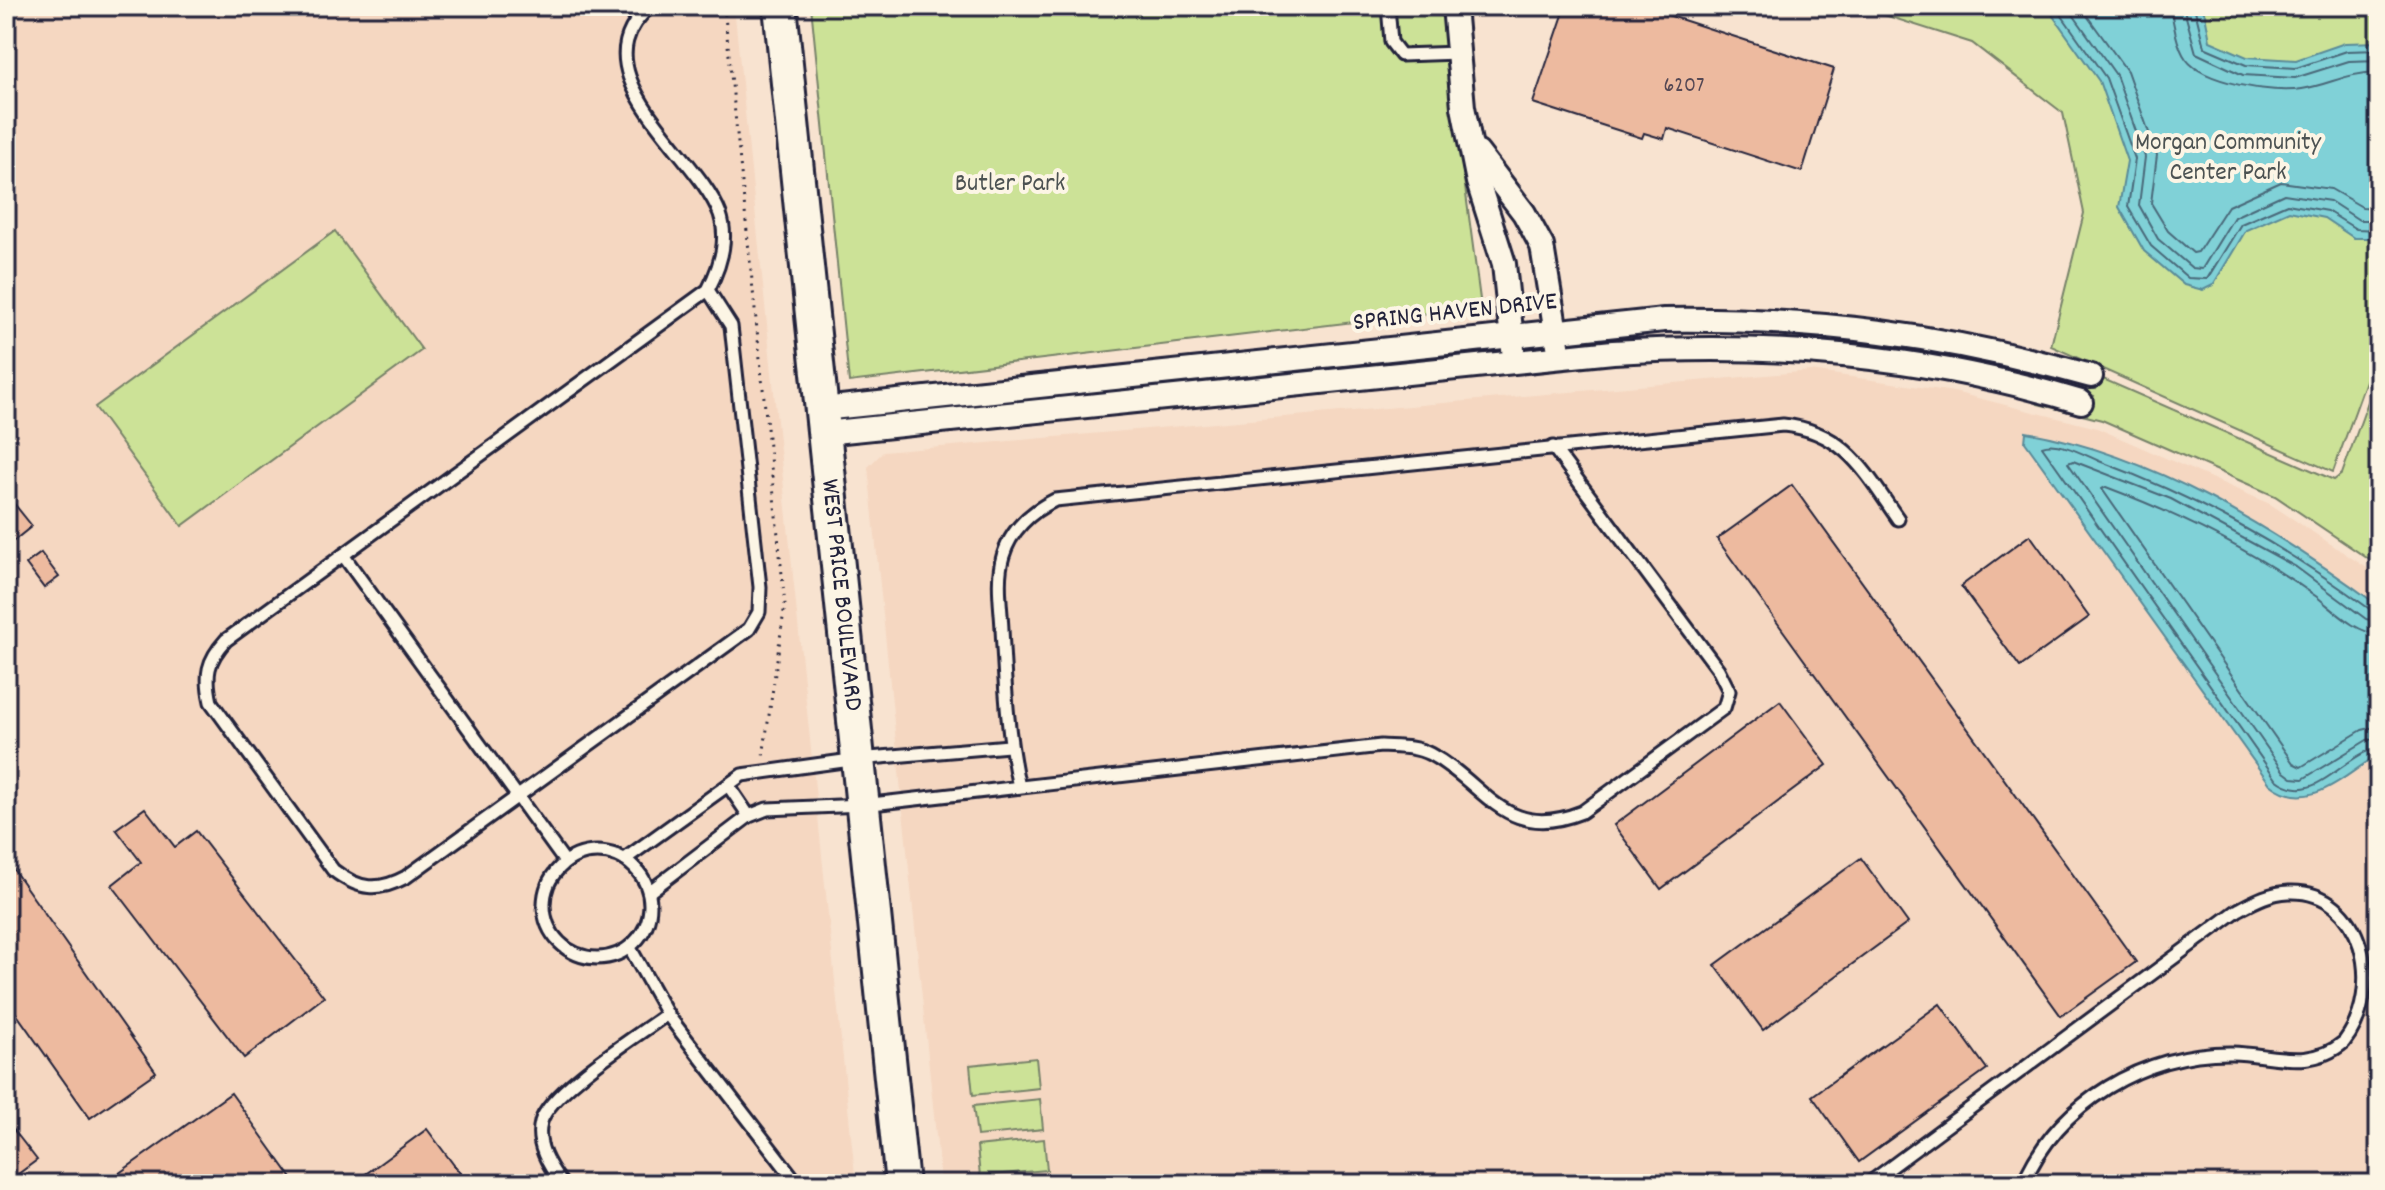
<svg xmlns="http://www.w3.org/2000/svg" width="2385" height="1190" font-family="Dekko,sans-serif">
  <rect width="100%" height="100%" fill="#f8e3d0"/>
  <filter id="ink" filterUnits="userSpaceOnUse"><feTurbulence type="fractalNoise" baseFrequency=".0125" numOctaves="2"/><feDisplacementMap in="SourceGraphic" scale="16" xChannelSelector="R" yChannelSelector="G"/><feConvolveMatrix kernelMatrix="1 2 1 2 8 2 1 2 1" color-interpolation-filters="sRGB"/></filter>
  <g filter="url(#ink)">
    <g fill="#f5d7c1">
      <path d="M6 6H734L856 1184H6Z"/>
      <path d="M1811 371 1954 392 2097 428 2270 504 2379 576V1184H941L868 467 883 452Z"/>
    </g>
    <g fill="#cce297" stroke="#778269" stroke-width="2">
      <path d="M811 6H1441L1481 307 849 382Z"/>
      <path d="M1879 6H2379V345L2333 472 2051 346 2084 213 2063 113 1972 43 1884 15Z"/>
      <path d="M335 231 422 350 182 526 95 407Z"/>
      <path d="M2379 371V566L2275 496 2102 420 2038 404 2039 401 2087 415 2094 396 2047 381 2050 376 2096 389 2101 378 2334 480 2342 474Z"/>
      <path d="M1036 1058 1039 1088 973 1095 970 1065Z"/>
      <path d="M1040 1099 1043 1129 977 1136 973 1106Z"/>
      <path d="M1044 1139 1047 1170 980 1176 977 1146Z"/>
    </g>
    <g fill="#80d1d7" stroke="#5a8b99" stroke-width="2">
      <path d="M2046 6H2200L2205 14 2210 41 2247 57 2296 60 2345 43 2379 42V238H2354L2324 218 2289 211 2246 230 2213 285 2203 290 2184 285 2144 251 2119 207 2127 161 2099 81Z"/>
      <path d="M2026 432C2155 455 2274 529 2379 606V754C2343 776 2308 815 2270 784L2025 442Z"/>
    </g>
    <g fill="none" stroke-linecap="round" stroke-linejoin="round">
      <g stroke="#486879" stroke-width="2">
        <path d="M2055 6 2106 78 2135 159 2128 207 2151 246 2188 278 2207 279 2241 224 2287 204 2327 211 2356 229 2379 230"/>
        <path d="M2067 6 2116 75 2145 157 2139 205 2158 239 2192 268 2202 269 2234 217 2284 194 2330 201 2359 220H2379"/>
        <path d="M2080 6 2127 71 2157 155 2151 203 2168 231 2193 253 2198 252 2228 206 2281 182 2331 189 2362 207 2379 208"/>
        <path d="M2171 6C2172 20 2177 47 2186 59 2203 83 2273 94 2302 89 2332 84 2345 73 2379 72"/>
        <path d="M2183 6 2196 53 2243 75 2295 78 2349 61 2379 60"/>
        <path d="M2194 6 2204 47 2246 65 2296 68 2347 51 2379 50"/>
        <path d="M2379 612 2371 610C2284 546 2201 499 2099 461 2083 454 2058 440 2042 446L2276 779C2315 810 2342 753 2379 748"/>
        <path d="M2379 622 2366 619 2296 567 2171 499 2073 461 2068 463 2284 772 2292 778 2303 779 2367 740 2379 738"/>
        <path d="M2379 634C2356 633 2335 611 2317 597 2253 551 2180 515 2106 487L2102 489 2293 763 2301 767 2362 730 2379 726"/>
      </g>
    </g>
    <g fill="#edba9f" stroke="#22223b" stroke-width="2">
      <path d="M1566 6H1640L1834 69 1802 172 1667 128 1664 139 1644 133 1642 138 1533 103Z"/>
      <path d="M1792 485 2136 962 2061 1016 1717 539Z"/>
      <path d="M8 496 32 526 11 543 6 536Z"/>
      <path d="M2030 535 2089 617 2020 667 1961 586Z"/>
      <path d="M41 553 59 577 44 588 26 564Z"/>
      <path d="M1780 701 1827 765 1661 889 1614 825Z"/>
      <path d="M145 808 175 847 196 831 324 997 244 1058 112 885 141 862 116 829Z"/>
      <path d="M1861 858 1908 923 1763 1030 1715 965Z"/>
      <path d="M6 859 156 1072 90 1118 6 999Z"/>
      <path d="M1940 1004 1987 1069 1859 1162 1812 1096Z"/>
      <path d="M231 1093 296 1184H104Z"/>
      <path d="M6 1120 37 1160 6 1183Z"/>
      <path d="M427 1129 468 1184H352Z"/>
    </g>
    <g fill="none" stroke-linecap="round" stroke-linejoin="round">
      <g stroke="#22223b" stroke-width="17">
        <g id="lane">
          <path d="M651 6C572 71 697 152 720 214 729 240 720 267 708 290L226 640C207 661 205 675 211 702L333 870C359 890 378 892 406 877L749 629 759 612 760 587 731 326 708 290"/>
          <path d="M1388 6 1391 42 1401 55 1458 53"/>
          <path d="M343 555 565 862"/>
          <path d="M728 785 749 816"/>
          <path d="M1019 787C1007 735 1005 683 1002 629 1001 606 996 579 1003 556 1011 530 1030 512 1055 500L1783 425C1845 431 1865 472 1898 519"/>
          <circle cx="597" cy="905" r="53"/>
          <path d="M625 859 742 775 858 759 1009 746"/>
          <path d="M649 892 749 816 767 809 863 805 1381 746C1397 747 1415 746 1430 754 1487 784 1504 843 1582 812L1724 708 1729 691 1718 669 1553 447"/>
          <path d="M630 948 667 1014 798 1184"/>
          <path d="M562 1184C549 1166 535 1144 541 1122 549 1091 639 1035 667 1014"/>
          <path d="M1868 1184 2238 910C2255 901 2269 893 2289 892 2364 889 2385 989 2344 1042 2310 1071 2272 1054 2232 1053 2145 1052 2058 1102 2023 1184"/>
        </g>
      </g>
      <g stroke="#22223b" stroke-width="28">
        <g id="street">
          <path d="M1454 6 1463 107 1478 182 1504 264 1513 349"/>
          <path d="M1478 153 1524 213 1542 246 1558 345"/>
          <path d="M822 409 1664 320C1817 318 1944 335 2091 376"/>
          <path d="M824 433 1613 352C1776 342 1924 355 2081 402"/>
        </g>
      </g>
      <g stroke="#22223b" stroke-width="38">
        <g id="secondary">
          <path id="s1" d="M780 6 902 1184"/>
        </g>
      </g>
      <path stroke="#22223b" stroke-width="3" stroke-dasharray="2 6" stroke-linecap="butt" d="M724 6 785 604 763 757"/>
      <use href="#lane" stroke="#fcf5e5" stroke-width="11"/>
      <use href="#street" stroke="#fcf5e5" stroke-width="22"/>
      <use href="#secondary" stroke="#fcf5e5" stroke-width="32"/>
    </g>
  </g>
  <g text-anchor="middle" dominant-baseline="central" stroke-width="8" stroke-linejoin="round" paint-order="stroke">
    <g font-size="22" fill="#554854">
      <text x="1684" y="86">6207</text>
    </g>
    <g font-size="26" fill="#4c5252" stroke="#fcf5e5">
      <text x="2228" y="143">Morgan Community<tspan x="2228" dy="30">Center Park</tspan></text>
      <text x="1010" y="184">Butler Park</text>
    </g>
    <g font-size="26" fill="#22223b" stroke="#fcf5e5">
      <text transform="translate(1455 313) rotate(-6)">SPRING HAVEN DRIVE</text>
      <text stroke="none"><textPath href="#s1" startOffset="592">WEST PRICE BOULEVARD</textPath></text>
    </g>
  </g>
  <rect width="2385" height="1190" fill="none" stroke="#fcf5e5" stroke-width="32"/>
  <rect x="16" y="16" width="2353" height="1158" fill="none" stroke="#22223b" stroke-width="3" filter="url(#ink)"/>
</svg>
